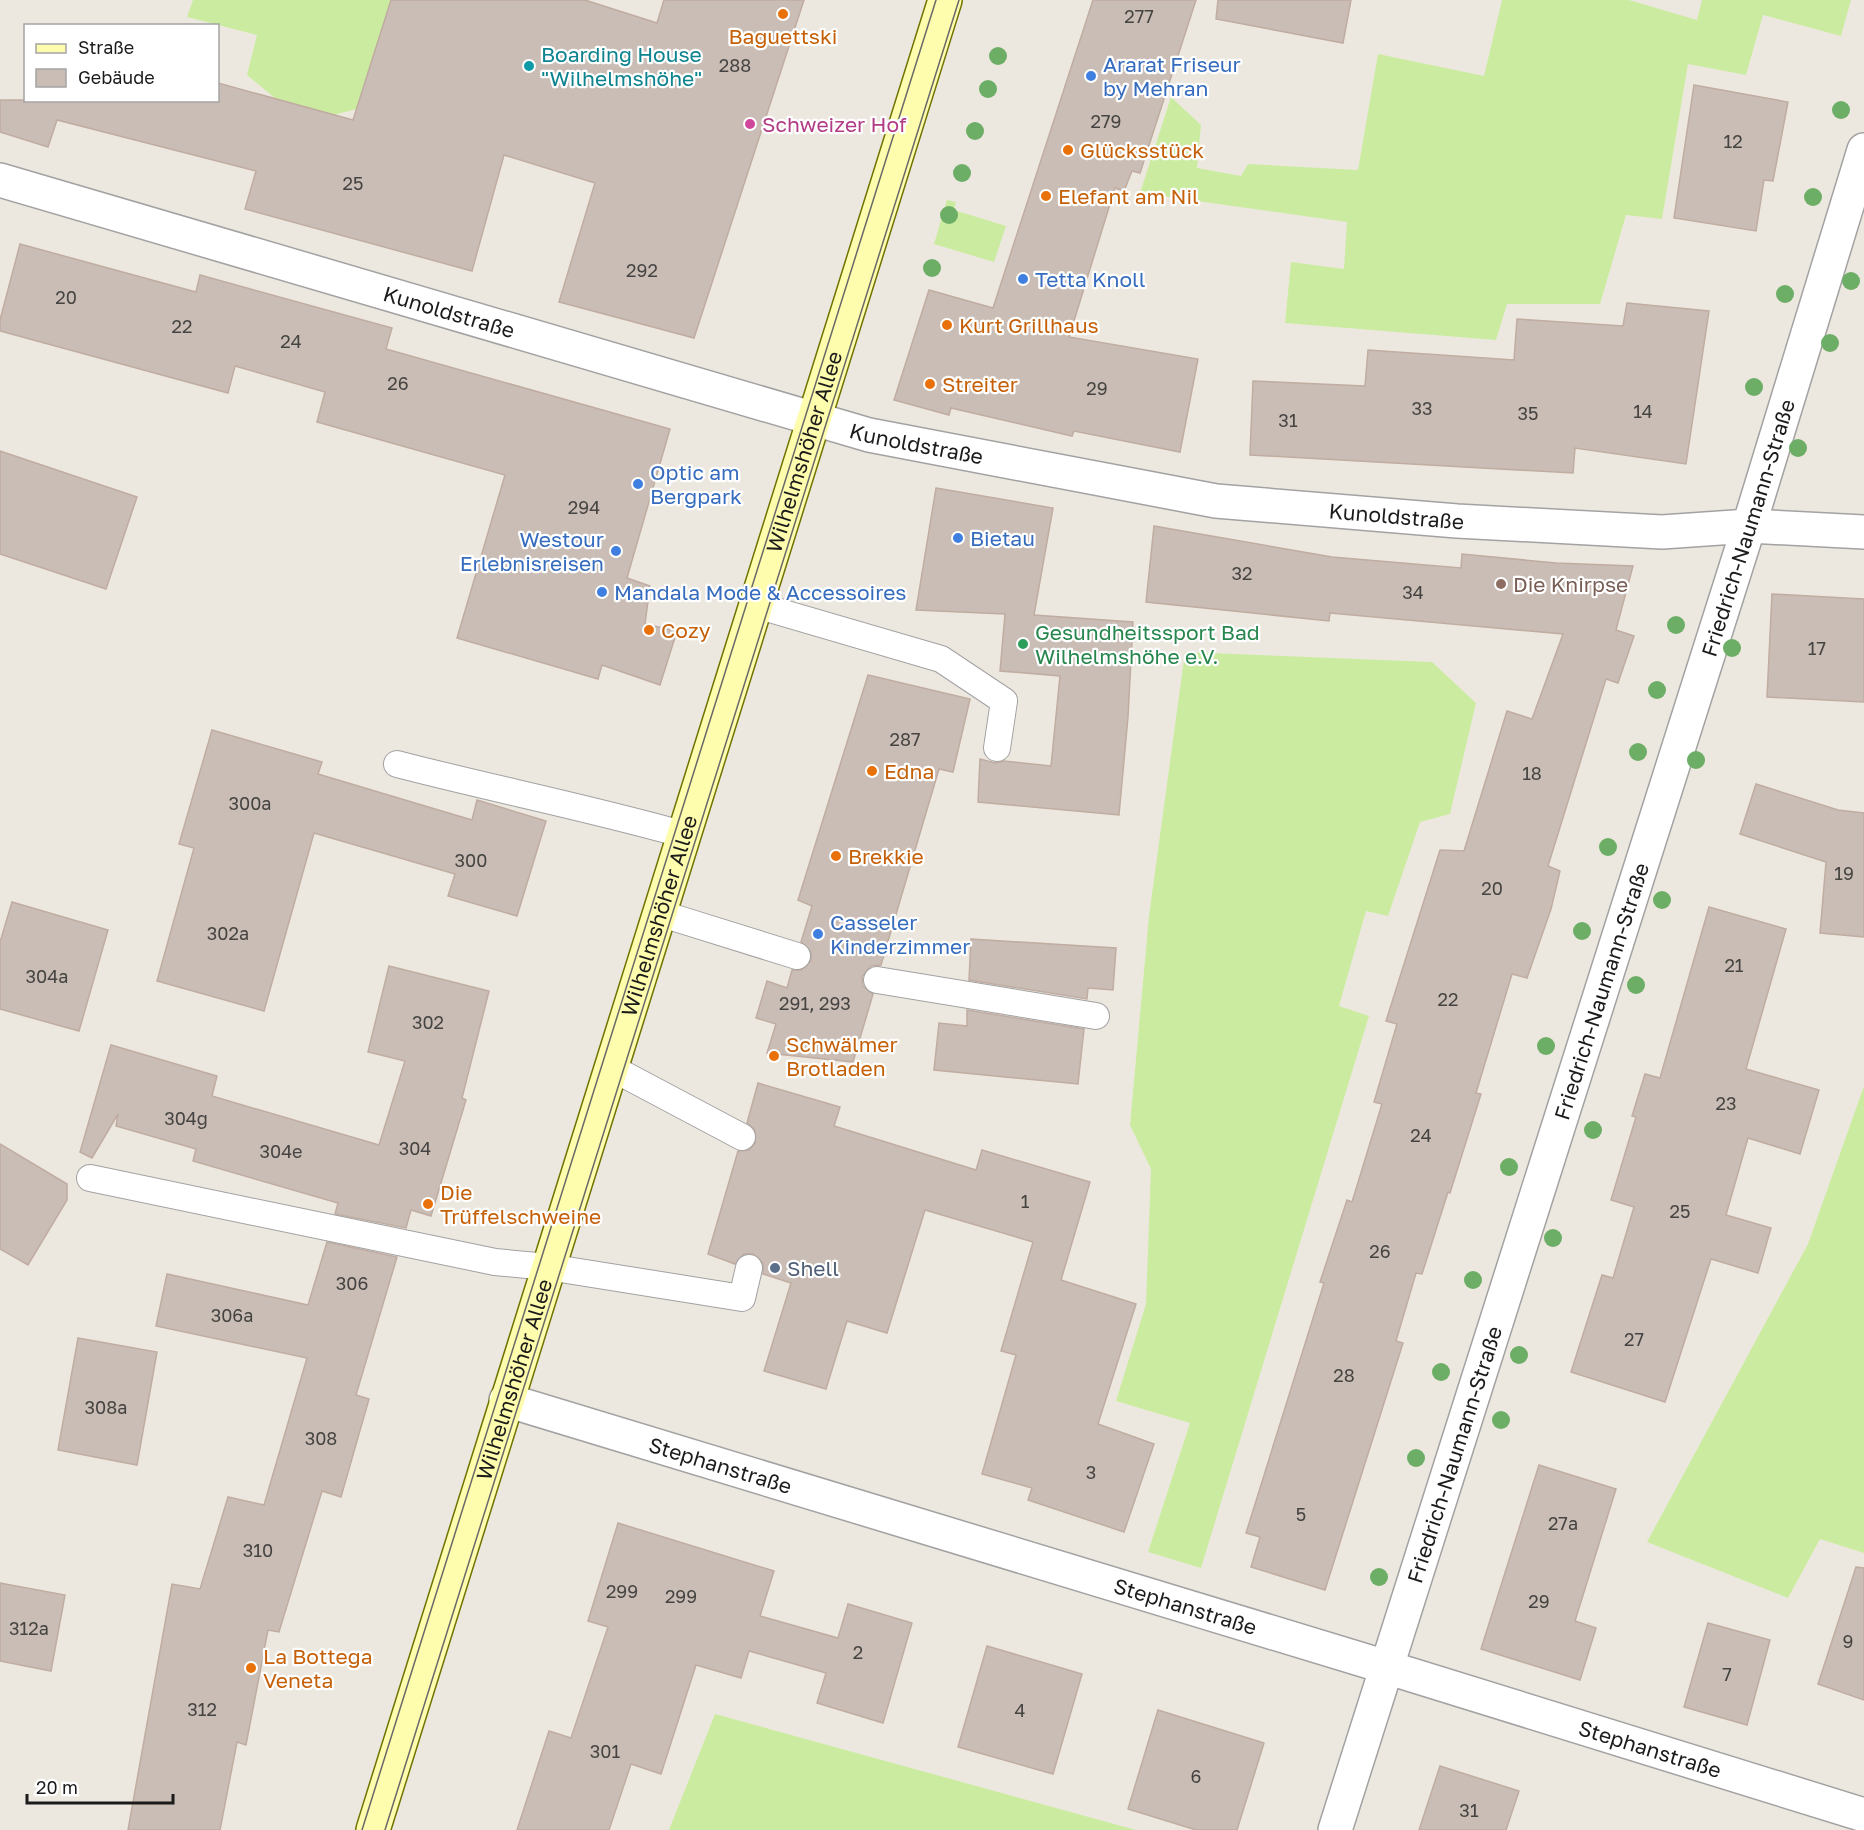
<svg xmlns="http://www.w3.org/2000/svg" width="1864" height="1830" font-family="'Golos Text',sans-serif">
  <rect width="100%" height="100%" fill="#ede8df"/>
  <g fill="#cbeca0">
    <path d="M193 0H391L357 109 333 115 276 99 247 75 257 35 187 17Z"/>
    <path d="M1502 0H1629L1697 20 1702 0H1851L1841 36 1763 15 1746 75 1688 64 1662 219 1626 215 1600 304H1507L1496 340 1285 323 1291 262 1344 269 1347 222 1140 193 1171 97 1201 125 1197 168 1241 176 1248 164 1358 170 1378 54 1484 76Z"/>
    <path d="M947 200 956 202 954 210 1006 226 994 262 934 244Z"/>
    <path d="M1185 652 1432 662 1476 703 1450 814 1420 822 1388 916 1366 911 1339 1006 1369 1016 1201 1568 1148 1552 1190 1423 1116 1401 1146 1304 1151 1169 1130 1125 1149 916Z"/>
    <path d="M1864 1086V1553L1820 1539 1788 1598 1647 1542 1808 1244Z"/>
    <path d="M715 1714 1136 1830H669Z"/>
  </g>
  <g fill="#c9bdb5" stroke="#c0aca1" stroke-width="1.5">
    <path d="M391 0H585L657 23 664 0H804L694 338 559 302 595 183 504 155 472 271 245 209 256 171 57 120 48 147 0 132V100H218V83L353 120Z"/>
    <path d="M1093 0H1196L1140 173 1132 171 1124 191 1115 188 1069 337 1198 359 1180 452 1074 431 1072 436 951 408 949 415 894 400 929 290 993 308Z"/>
    <path d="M1218 0H1351L1343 43 1216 19Z"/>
    <path d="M1694 85 1788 102 1773 181 1764 180 1756 231 1674 218Z"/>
    <path d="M20 244 196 292 200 275 392 328 386 349 670 429 627 578 650 586 645 624 677 631 660 685 602 665 598 679 457 638 505 475 317 422 325 392 235 366 228 393 0 331V320Z"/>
    <path d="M1627 303 1709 311 1686 464 1575 448 1573 473 1250 455 1253 381 1365 386 1368 350 1514 360 1517 319 1623 326Z"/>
    <path d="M0 451 137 497 106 589 0 554Z"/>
    <path d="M936 488 1053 508 1034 615 1133 622 1128 717 1119 815 978 802 980 759 995 763 1004 761 1051 766 1060 676 1000 671 1005 614 916 610Z"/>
    <path d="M1154 526 1332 557 1461 568 1462 554 1556 563 1633 566 1616 630 1634 636 1618 683 1606 679 1548 866 1560 871 1551 909 1527 978 1512 974 1476 1093 1481 1094 1450 1193 1448 1192 1422 1274 1416 1273 1396 1341 1403 1343 1325 1590 1251 1567 1260 1537 1246 1533 1324 1283 1320 1282 1347 1200 1352 1202 1382 1104 1374 1102 1397 1024 1386 1021 1440 850 1464 851 1507 711 1532 719 1563 634 1330 613 1329 621 1146 602Z"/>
    <path d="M1772 594 1864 599V702L1767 697Z"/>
    <path d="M868 675 970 699 953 772 939 769 881 965 871 966 862 977 863 986 873 994 853 1062 767 1053 776 1024 756 1018 767 981 787 988 792 970H801L811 961V952L801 942 812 906 798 900Z"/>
    <path d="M212 730 322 762 318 774 472 820 477 800 546 821 517 916 448 896 455 874 314 833 264 1011 157 981 194 848 179 844Z"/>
    <path d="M1756 784 1838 810 1864 813V937L1820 933 1826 862 1740 834Z"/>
    <path d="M12 902 108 930 79 1031 0 1009V942Z"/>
    <path d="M1709 907 1786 929 1746 1069 1819 1090 1800 1154 1748 1138 1726 1215 1771 1228 1758 1273 1711 1259 1665 1402 1571 1372 1602 1275 1613 1278 1634 1207 1611 1200 1636 1117 1632 1116 1645 1074 1660 1078Z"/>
    <path d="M971 939 1116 948 1113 990 1088 988 1087 999 969 980Z"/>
    <path d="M389 966 489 991 462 1098 466 1100 431 1216 411 1210 406 1228 335 1214 338 1203 193 1161 196 1149 116 1126 118 1114 92 1158 80 1152 111 1045 217 1076 212 1096 379 1145 405 1061 368 1052Z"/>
    <path d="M967 1010 1084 1029 1078 1084 934 1070 939 1023 967 1026Z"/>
    <path d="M758 1083 840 1107 834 1126 976 1170 982 1150 1090 1182 1061 1280 1136 1304 1098 1424 1154 1444 1124 1532 1028 1500 1032 1488 982 1474 1016 1355 1001 1351 1033 1242 925 1210 887 1333 847 1321 826 1389 764 1371 791 1283 763 1274V1263L753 1254H744L735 1264 708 1254 738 1151 749 1150 755 1143V1130L747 1123Z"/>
    <path d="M0 1144 67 1184V1200L28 1265 0 1249Z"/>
    <path d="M327 1242 397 1257 356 1395 369 1399 341 1497 322 1491 279 1632 268 1630 246 1745 237 1742 220 1830H128L172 1584 200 1589 228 1497 264 1505 307 1358 156 1326 167 1274 308 1305Z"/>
    <path d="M78 1338 157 1352 137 1465 58 1450Z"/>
    <path d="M1539 1465 1616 1489 1575 1621 1596 1628 1580 1680 1481 1649Z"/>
    <path d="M618 1523 774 1571 760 1616 838 1638 848 1604 912 1623 883 1723 817 1703 826 1673 749 1651 741 1678 696 1665 661 1774 631 1764 609 1830H517L549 1731 571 1738 608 1627 588 1621Z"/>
    <path d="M1856 1567 1864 1568V1700L1818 1684Z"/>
    <path d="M0 1583 65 1595 51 1671 0 1661Z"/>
    <path d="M1708 1623 1770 1640 1747 1725 1684 1707Z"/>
    <path d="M987 1646 1082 1674 1053 1774 958 1747Z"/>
    <path d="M1158 1710 1264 1743 1237 1830H1196L1128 1809Z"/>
    <path d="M1440 1766 1519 1791 1506 1830H1419Z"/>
  </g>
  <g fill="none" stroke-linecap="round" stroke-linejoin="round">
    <g stroke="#a2a2a2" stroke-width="28">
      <g id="service">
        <path d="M756 605 941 659 1004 701 997 748"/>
        <path d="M397 764C493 789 590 808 685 835"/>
        <path d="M659 913 797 956"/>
        <path d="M877 980 1096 1016"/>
        <path d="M610 1067 742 1137"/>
        <path d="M90 1178 495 1262 548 1267 742 1298 749 1268"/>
      </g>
    </g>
    <g stroke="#a2a2a2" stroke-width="36">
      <g id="minor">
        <path id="s1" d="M0 180 869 435 1216 501 1457 521 1662 532 1749 526 1864 532"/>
        <path id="s2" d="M506 1400 1386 1667 1864 1815"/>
        <path id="s3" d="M1335 1830 1749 526 1864 150"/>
      </g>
    </g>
    <g stroke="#6f7300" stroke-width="36">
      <g id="secondary">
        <path id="s4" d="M373 1830 945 0"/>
      </g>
    </g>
    <use href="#service" stroke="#fff" stroke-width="26"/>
    <use href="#minor" stroke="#fff" stroke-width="33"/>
    <use href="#secondary" stroke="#fefcad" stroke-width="33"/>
    <g stroke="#696969" stroke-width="1.5">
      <path d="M362 1830 936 0"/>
      <path d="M385 1830 959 0"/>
    </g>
  </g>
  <g fill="#6dae67">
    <circle cx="998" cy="56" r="9"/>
    <circle cx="988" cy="89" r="9"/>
    <circle cx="1841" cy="110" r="9"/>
    <circle cx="975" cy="131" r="9"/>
    <circle cx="962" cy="173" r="9"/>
    <circle cx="1813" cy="197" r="9"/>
    <circle cx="949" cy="215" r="9"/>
    <circle cx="932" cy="268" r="9"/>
    <circle cx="1851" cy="281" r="9"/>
    <circle cx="1785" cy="294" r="9"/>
    <circle cx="1830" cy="343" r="9"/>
    <circle cx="1754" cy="387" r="9"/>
    <circle cx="1798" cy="448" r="9"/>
    <circle cx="1676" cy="625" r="9"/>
    <circle cx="1732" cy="648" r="9"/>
    <circle cx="1657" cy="690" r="9"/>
    <circle cx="1638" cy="752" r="9"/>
    <circle cx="1696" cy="760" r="9"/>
    <circle cx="1608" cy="847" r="9"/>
    <circle cx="1662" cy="900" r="9"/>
    <circle cx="1582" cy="931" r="9"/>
    <circle cx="1636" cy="985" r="9"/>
    <circle cx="1546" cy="1046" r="9"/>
    <circle cx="1593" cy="1130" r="9"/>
    <circle cx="1509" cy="1167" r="9"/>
    <circle cx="1553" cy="1238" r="9"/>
    <circle cx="1473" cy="1280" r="9"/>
    <circle cx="1519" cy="1355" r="9"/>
    <circle cx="1441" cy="1372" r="9"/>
    <circle cx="1501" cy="1420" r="9"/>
    <circle cx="1416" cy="1458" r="9"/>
    <circle cx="1379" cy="1577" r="9"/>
  </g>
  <g fill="#e8710a" stroke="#fff" stroke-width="2">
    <circle cx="783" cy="14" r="6"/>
    <circle cx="1068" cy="150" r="6"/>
    <circle cx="1046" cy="196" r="6"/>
    <circle cx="947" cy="325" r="6"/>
    <circle cx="930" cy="384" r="6"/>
    <circle cx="649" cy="630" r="6"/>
    <circle cx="872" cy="771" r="6"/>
    <circle cx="836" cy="856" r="6"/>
    <circle cx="774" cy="1056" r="6"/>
    <circle cx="428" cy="1204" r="6"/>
    <circle cx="251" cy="1668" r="6"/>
  </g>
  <circle fill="#0f9aa8" stroke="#fff" stroke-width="2" cx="529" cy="66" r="6"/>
  <g fill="#3f7fe0" stroke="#fff" stroke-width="2">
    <circle cx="1091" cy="76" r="6"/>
    <circle cx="1023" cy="279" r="6"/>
    <circle cx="638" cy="484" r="6"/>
    <circle cx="958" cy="538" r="6"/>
    <circle cx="616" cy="551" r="6"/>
    <circle cx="602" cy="592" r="6"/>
    <circle cx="818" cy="934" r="6"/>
  </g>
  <circle fill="#d1479c" stroke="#fff" stroke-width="2" cx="750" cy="124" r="6"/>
  <circle fill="#8d6e63" stroke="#fff" stroke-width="2" cx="1501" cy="584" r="6"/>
  <circle fill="#2e9e5b" stroke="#fff" stroke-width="2" cx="1023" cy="644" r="6"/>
  <circle fill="#5c6f8a" stroke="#fff" stroke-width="2" cx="775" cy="1268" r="6"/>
  <g text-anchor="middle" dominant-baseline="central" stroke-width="4.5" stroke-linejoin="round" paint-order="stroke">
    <g font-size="18" fill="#464442">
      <text x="1139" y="16">277</text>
      <text x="735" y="65">288</text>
      <text x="1106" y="121">279</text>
      <text x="1733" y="141">12</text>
      <text x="353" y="183">25</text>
      <text x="642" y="270">292</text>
      <text x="66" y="297">20</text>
      <text x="182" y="326">22</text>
      <text x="291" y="341">24</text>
      <text x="398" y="383">26</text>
      <text x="1097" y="388">29</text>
      <text x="1422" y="408">33</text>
      <text x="1643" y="411">14</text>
      <text x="1528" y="413">35</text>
      <text x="1288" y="420">31</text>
      <text x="584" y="507">294</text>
      <text x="1242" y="573">32</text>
      <text x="1413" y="592">34</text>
      <text x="1817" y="648">17</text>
      <text x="905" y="739">287</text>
      <text x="1532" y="773">18</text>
      <text x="250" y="803">300a</text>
      <text x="471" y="860">300</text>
      <text x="1844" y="873">19</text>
      <text x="1492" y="888">20</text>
      <text x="228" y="933">302a</text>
      <text x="1734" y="965">21</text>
      <text x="47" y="976">304a</text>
      <text x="1448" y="999">22</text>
      <text x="815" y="1003">291, 293</text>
      <text x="428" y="1022">302</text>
      <text x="1726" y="1103">23</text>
      <text x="186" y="1118">304g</text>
      <text x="1421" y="1135">24</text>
      <text x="415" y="1148">304</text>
      <text x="281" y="1151">304e</text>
      <text x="1025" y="1201">1</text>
      <text x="1680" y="1211">25</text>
      <text x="1380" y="1251">26</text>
      <text x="352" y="1283">306</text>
      <text x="232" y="1315">306a</text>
      <text x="1634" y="1339">27</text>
      <text x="1344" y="1375">28</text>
      <text x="106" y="1407">308a</text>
      <text x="321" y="1438">308</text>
      <text x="1091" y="1472">3</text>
      <text x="1301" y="1514">5</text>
      <text x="1563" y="1523">27a</text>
      <text x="258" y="1550">310</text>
      <text x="622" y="1591">299</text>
      <text x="681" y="1596">299</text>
      <text x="1539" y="1601">29</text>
      <text x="29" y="1628">312a</text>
      <text x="1848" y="1641">9</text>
      <text x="858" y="1652">2</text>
      <text x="1727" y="1674">7</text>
      <text x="202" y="1709">312</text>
      <text x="1020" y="1710">4</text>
      <text x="605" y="1751">301</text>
      <text x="1196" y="1776">6</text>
      <text x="1469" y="1810">31</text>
    </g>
    <g font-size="21" fill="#c56008" stroke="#fff" text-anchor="start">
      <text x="783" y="36" text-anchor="middle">Baguettski</text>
      <text x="1080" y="150">Glücksstück</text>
      <text x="1058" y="196">Elefant am Nil</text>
      <text x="959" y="325">Kurt Grillhaus</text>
      <text x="942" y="384">Streiter</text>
      <text x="661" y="630">Cozy</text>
      <text x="884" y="771">Edna</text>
      <text x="848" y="856">Brekkie</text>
      <text x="786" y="1044">Schwälmer<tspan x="786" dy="24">Brotladen</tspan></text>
      <text x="440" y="1192">Die<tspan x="440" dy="24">Trüffelschweine</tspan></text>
      <text x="263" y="1656">La Bottega<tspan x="263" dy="24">Veneta</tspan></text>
    </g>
    <g font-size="21" fill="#0d838f" stroke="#fff" text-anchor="start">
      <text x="541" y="54">Boarding House<tspan x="541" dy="24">"Wilhelmshöhe"</tspan></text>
    </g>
    <g font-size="21" fill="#366cbe" stroke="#fff" text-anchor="start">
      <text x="1103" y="64">Ararat Friseur<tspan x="1103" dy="24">by Mehran</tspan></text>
      <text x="1035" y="279">Tetta Knoll</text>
      <text x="650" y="472">Optic am<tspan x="650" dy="24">Bergpark</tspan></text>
      <text x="970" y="538">Bietau</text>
      <text x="604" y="539" text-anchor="end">Westour<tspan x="604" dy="24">Erlebnisreisen</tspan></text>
      <text x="614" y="592">Mandala Mode &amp; Accessoires</text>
      <text x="830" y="922">Casseler<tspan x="830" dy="24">Kinderzimmer</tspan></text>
    </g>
    <g font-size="21" fill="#b23c85" stroke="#fff" text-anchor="start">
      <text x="762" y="124">Schweizer Hof</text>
    </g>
    <g font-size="21" fill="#1b1b1b" stroke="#fff">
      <text stroke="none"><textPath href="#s1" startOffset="468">Kunoldstraße</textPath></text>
      <text stroke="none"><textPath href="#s1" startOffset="954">Kunoldstraße</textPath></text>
      <text stroke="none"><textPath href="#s4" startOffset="1444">Wilhelmshöher Allee</textPath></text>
      <text stroke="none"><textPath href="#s1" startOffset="1440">Kunoldstraße</textPath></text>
      <text stroke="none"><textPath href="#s3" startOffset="1366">Friedrich-Naumann-Straße</textPath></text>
      <text stroke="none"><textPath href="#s4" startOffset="958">Wilhelmshöher Allee</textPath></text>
      <text stroke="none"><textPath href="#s3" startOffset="880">Friedrich-Naumann-Straße</textPath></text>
      <text stroke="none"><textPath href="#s4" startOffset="472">Wilhelmshöher Allee</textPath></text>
      <text stroke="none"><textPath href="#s3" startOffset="394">Friedrich-Naumann-Straße</textPath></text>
      <text stroke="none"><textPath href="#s2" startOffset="224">Stephanstraße</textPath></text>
      <text stroke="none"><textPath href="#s2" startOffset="710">Stephanstraße</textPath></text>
      <text stroke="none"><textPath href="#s2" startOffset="1196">Stephanstraße</textPath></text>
    </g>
    <g font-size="21" fill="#785e54" stroke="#fff" text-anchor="start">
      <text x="1513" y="584">Die Knirpse</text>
    </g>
    <g font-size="21" fill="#27864d" stroke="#fff" text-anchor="start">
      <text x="1035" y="632">Gesundheitssport Bad<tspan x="1035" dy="24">Wilhelmshöhe e.V.</tspan></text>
    </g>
    <g font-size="21" fill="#4e5e75" stroke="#fff" text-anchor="start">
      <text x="787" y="1268">Shell</text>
    </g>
  </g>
  <rect x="24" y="24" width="195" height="78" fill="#ffffff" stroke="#a4a4a4" stroke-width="1.5"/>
  <rect x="36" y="44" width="30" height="9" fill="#fefcad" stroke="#a4a4a4" stroke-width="1.5"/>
  <text x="78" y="54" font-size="18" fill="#1b1b1b">Straße</text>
  <rect x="36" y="69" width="30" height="18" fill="#c9bdb5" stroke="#a4a4a4" stroke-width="1.5"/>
  <text x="78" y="84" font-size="18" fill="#1b1b1b">Gebäude</text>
  <path d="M27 1794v9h146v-9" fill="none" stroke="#1b1b1b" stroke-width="3"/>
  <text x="36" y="1794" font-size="18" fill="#1b1b1b" stroke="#ffffff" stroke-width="4.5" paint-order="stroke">20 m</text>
</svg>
